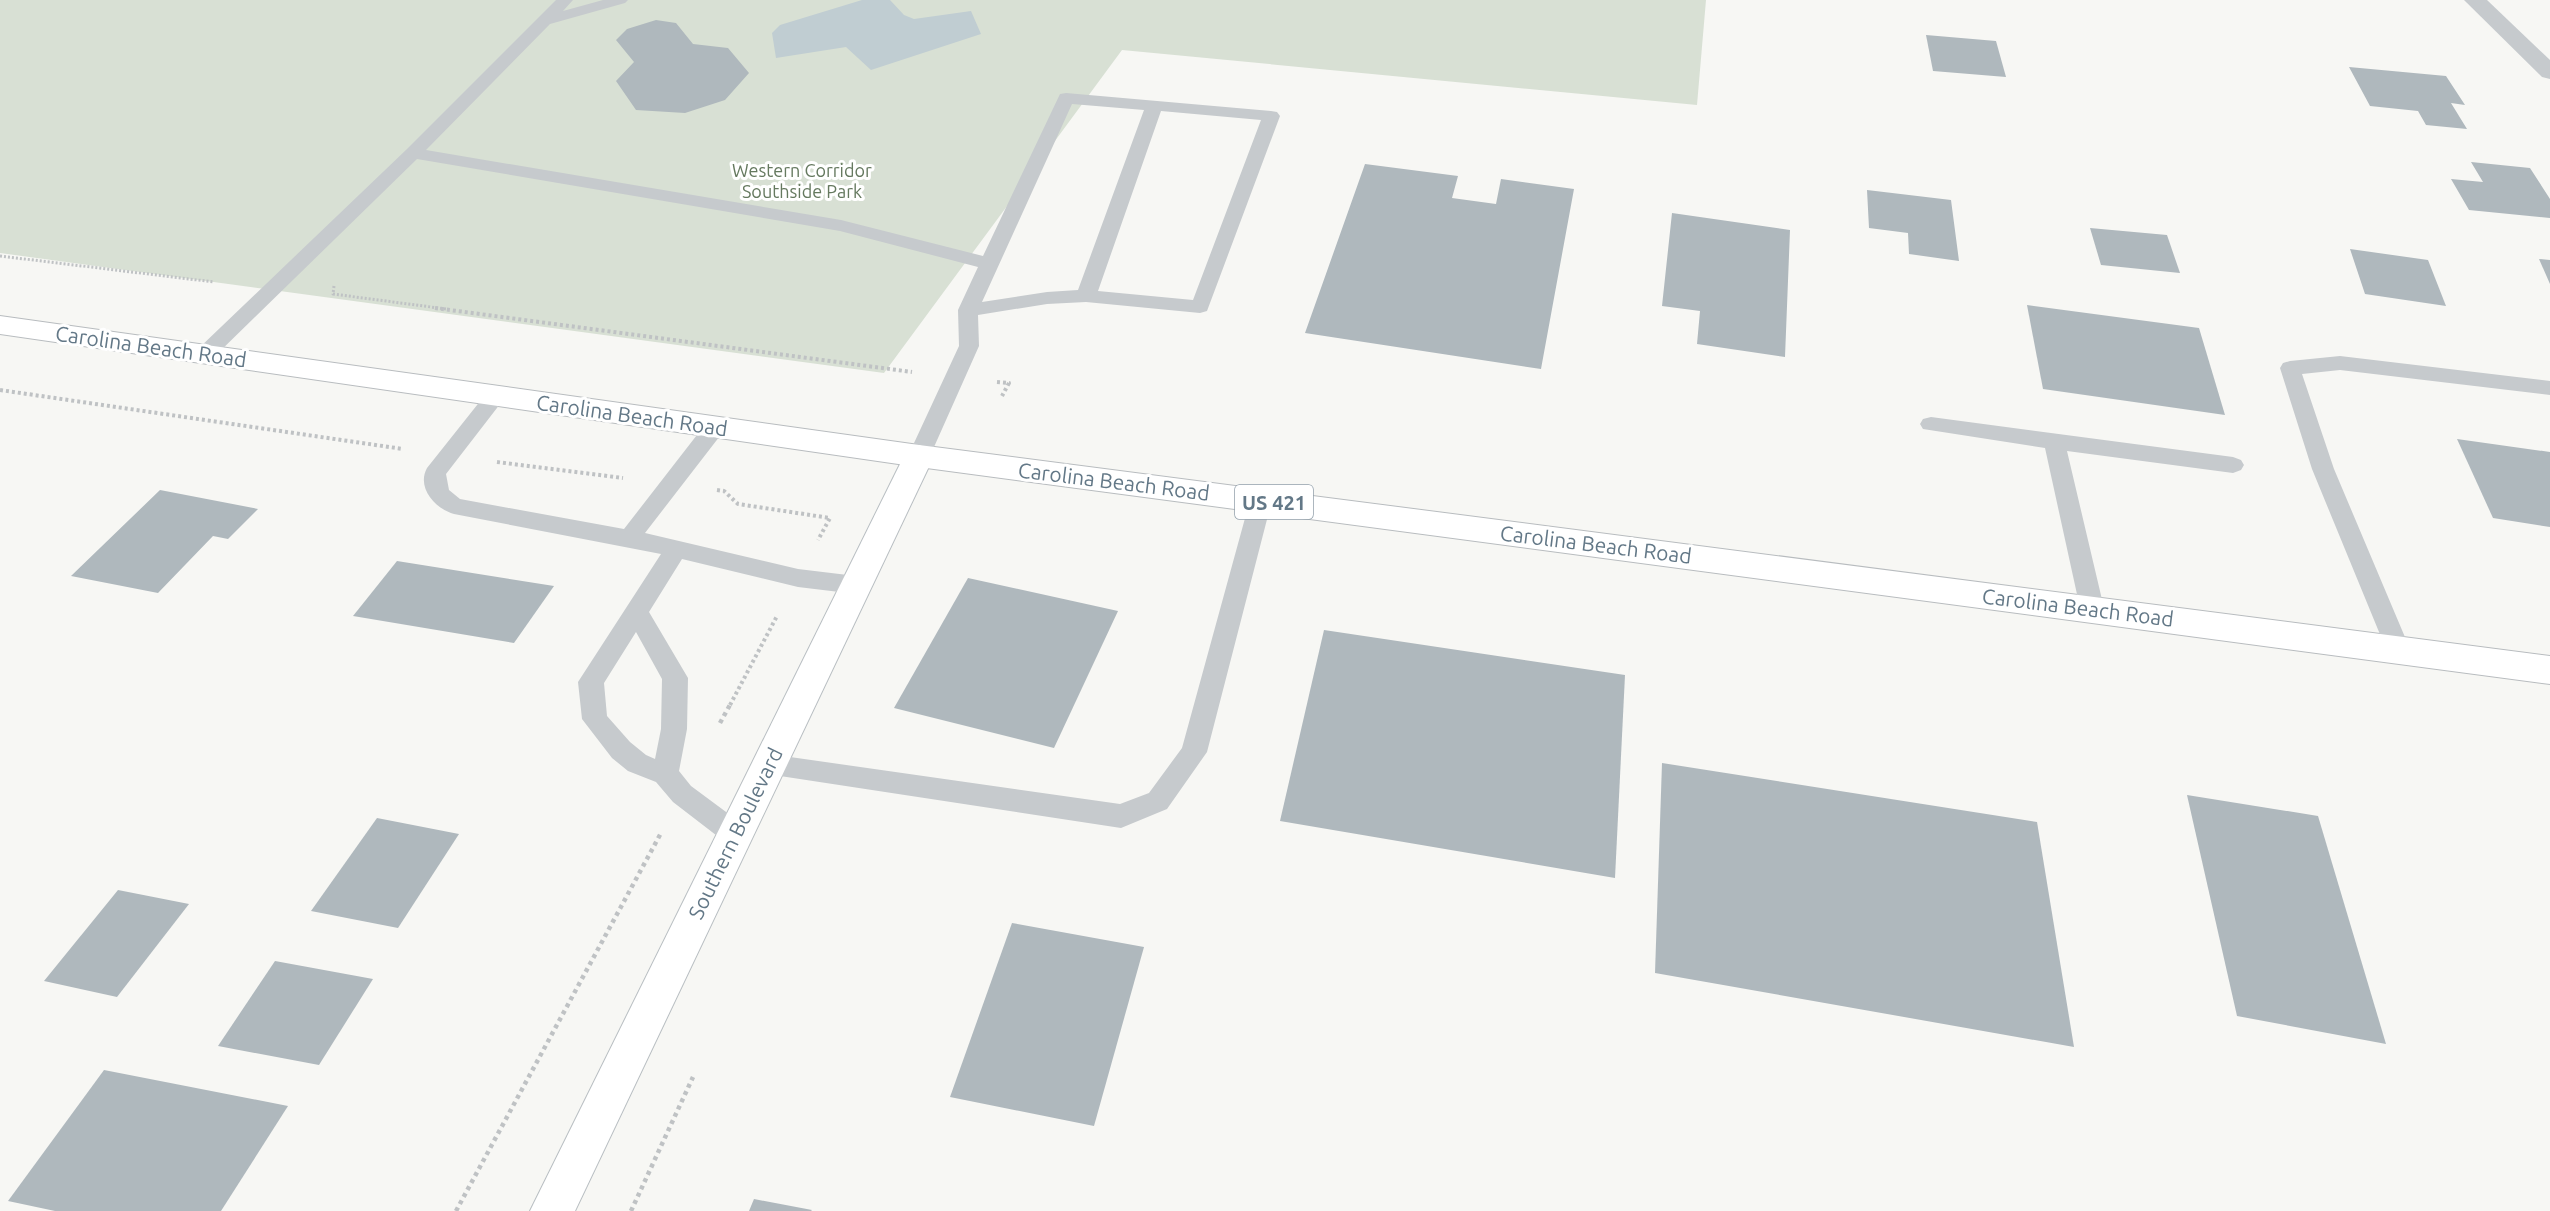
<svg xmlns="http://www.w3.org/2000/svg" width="2550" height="1211" font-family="Ubuntu,sans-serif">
  <rect width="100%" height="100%" fill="#f7f7f4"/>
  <path fill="#d8e0d4" d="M0 0H1706L1697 105 1122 50 884 373 0 253Z"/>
  <path fill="#c0cdd2" d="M862 0H890L904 15 914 19 971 11 981 34 871 70 846 47 776 58 772 33 780 25Z"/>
  <g fill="#afb8bd">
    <path d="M656 20 676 23 693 44 728 48 749 73 725 100 685 113 636 110 616 81 634 62 616 40 627 29Z"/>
    <path d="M1926 35 1996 41 2006 77 1933 71Z"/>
    <path d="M2349 67 2446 76 2465 105 2451 103 2467 129 2426 125 2418 111 2370 106Z"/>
    <path d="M2471 162 2530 168 2550 199V218L2469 210 2451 179 2483 182Z"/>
    <path d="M1365 164 1458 176 1452 198 1496 204 1501 179 1574 189 1541 369 1305 333Z"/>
    <path d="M1867 190 1951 200 1959 261 1909 254 1908 233 1869 228Z"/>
    <path d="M1672 213 1790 230 1785 357 1697 344 1700 311 1662 306Z"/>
    <path d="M2090 228 2167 235 2180 273 2101 265Z"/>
    <path d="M2350 249 2428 260 2446 306 2365 294Z"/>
    <path d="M2539 259 2550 260V284Z"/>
    <path d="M2027 305 2199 328 2225 415 2043 389Z"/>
    <path d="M2457 439 2550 452V527L2493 518Z"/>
    <path d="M160 490 258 509 228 539 213 536 158 593 71 576Z"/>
    <path d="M397 561 554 586 514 643 353 616Z"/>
    <path d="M968 578 1118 611 1054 748 894 708Z"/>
    <path d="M1324 630 1625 675 1615 878 1280 821Z"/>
    <path d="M1662 763 2037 822 2074 1047 1655 973Z"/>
    <path d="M2187 795 2318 816 2386 1044 2237 1016Z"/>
    <path d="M377 818 459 834 398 928 311 911Z"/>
    <path d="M118 890 189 904 117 997 44 981Z"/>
    <path d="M1012 923 1144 947 1094 1126 950 1097Z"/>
    <path d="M275 961 373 979 319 1065 218 1046Z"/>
    <path d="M104 1070 288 1106 221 1211H55L8 1201Z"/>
    <path d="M754 1199 812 1210 811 1211H749Z"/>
  </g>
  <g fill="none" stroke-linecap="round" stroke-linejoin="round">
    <g stroke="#b8bec2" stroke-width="2">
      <path id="secondary" d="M919 445 930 449 934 456 575 1211H530L904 456 908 449Z"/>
    </g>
    <g stroke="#b8bcbf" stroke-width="2">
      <path id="highway" d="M0 316 919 445 2550 656V684L919 467 0 334Z"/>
    </g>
    <g stroke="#bfc2c4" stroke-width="3" stroke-dasharray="2 2" stroke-linecap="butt">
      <path d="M0 256 214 282"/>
      <path d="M334 286 333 294 446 309"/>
    </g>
    <g stroke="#bfc2c4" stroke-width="4" stroke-dasharray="3 3" stroke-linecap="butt">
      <path d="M435 308 912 372"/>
      <path d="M997 382 1009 383 1002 396"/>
      <path d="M0 390 403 449"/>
      <path d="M497 462 623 478"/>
      <path d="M717 490 724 491 738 504 830 518 818 540"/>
      <path d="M730 705 777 616"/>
    </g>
    <g stroke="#bfc2c4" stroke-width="4.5" stroke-dasharray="4 4" stroke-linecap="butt">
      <path d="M720 723 731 703"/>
      <path d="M456 1211 661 833"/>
      <path d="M631 1211 693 1077"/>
    </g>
    <g fill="#c6cacd" fill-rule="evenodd">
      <path d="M556 0H573L563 11 603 0H628L625 3 550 24 426 150 841 220 983 256 1060 94 1066 93 1271 111 1277 112 1280 116 1207 311 1200 313 1086 302 1047 304 978 315 979 346 930 456 927 461 919 464 911 461 908 456 959 346 958 310 978 267 840 231 417 159 212 359 205 361 198 359 195 354 198 349 407 149ZM1072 104 1144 110 1078 290 1047 292 982 302ZM1161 111 1261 120 1193 300 1098 291Z"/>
      <path d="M2340 356 2550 381V395L2340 370 2302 374 2334 469 2410 649 2407 656 2398 659 2389 656 2386 649 2312 469 2280 368 2283 363 2290 361Z"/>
      <path d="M496 388 503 390 507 395 446 474 449 490 460 499 624 529 707 422 715 420 723 422 726 427 723 432 645 533 798 569 856 576 864 579 868 585 864 591 856 594 798 587 682 559 649 612 688 678 687 729 679 771 691 786 745 826 749 834 745 842 735 846 725 842 673 802 656 782 628 771 612 758 582 719 578 682 661 554 454 514C436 509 416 488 427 468L489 390ZM636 632 662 679 661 729 655 759 646 755 630 742 607 716 604 683Z"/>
      <path d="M1931 417 2233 457 2241 460 2244 465 2241 470 2233 473 2067 451 2104 608 2100 615 2092 617 2084 615 2080 608 2045 448 1923 429 1920 424 1923 419Z"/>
      <path d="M1261 492 1269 494 1272 500 1207 752 1167 809 1121 828 760 773 756 765 760 757 769 754 1120 804 1149 793 1182 748 1250 500 1253 494Z"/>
    </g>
    <path fill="#c6cacd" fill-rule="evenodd" d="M2464 0H2487L2550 60V79L2542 77Z"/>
    <use href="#secondary" fill="#fff" fill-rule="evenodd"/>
    <use href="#highway" fill="#fff" fill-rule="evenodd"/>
  </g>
  <g text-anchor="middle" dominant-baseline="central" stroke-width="6" stroke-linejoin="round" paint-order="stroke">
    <g font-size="18" fill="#65795f" stroke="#fff">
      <text x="802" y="170">Western Corridor<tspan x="802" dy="21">Southside Park</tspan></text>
    </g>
    <rect fill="#fff" stroke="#92a0ab" stroke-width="1.5" x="1235" y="485" width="78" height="34" rx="4.5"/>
    <g font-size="20" font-weight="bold" fill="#637887">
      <text x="1274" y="502">US 421</text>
    </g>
    <g font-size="21" fill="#637887" stroke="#fff">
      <text transform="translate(151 346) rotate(8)">Carolina Beach Road</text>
      <text transform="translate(632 415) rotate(8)">Carolina Beach Road</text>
      <text transform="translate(1114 481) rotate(7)">Carolina Beach Road</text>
      <text transform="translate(1596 544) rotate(7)">Carolina Beach Road</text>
      <text transform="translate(2078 607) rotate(7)">Carolina Beach Road</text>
      <text transform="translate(735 833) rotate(-64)">Southern Boulevard</text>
    </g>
  </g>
</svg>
